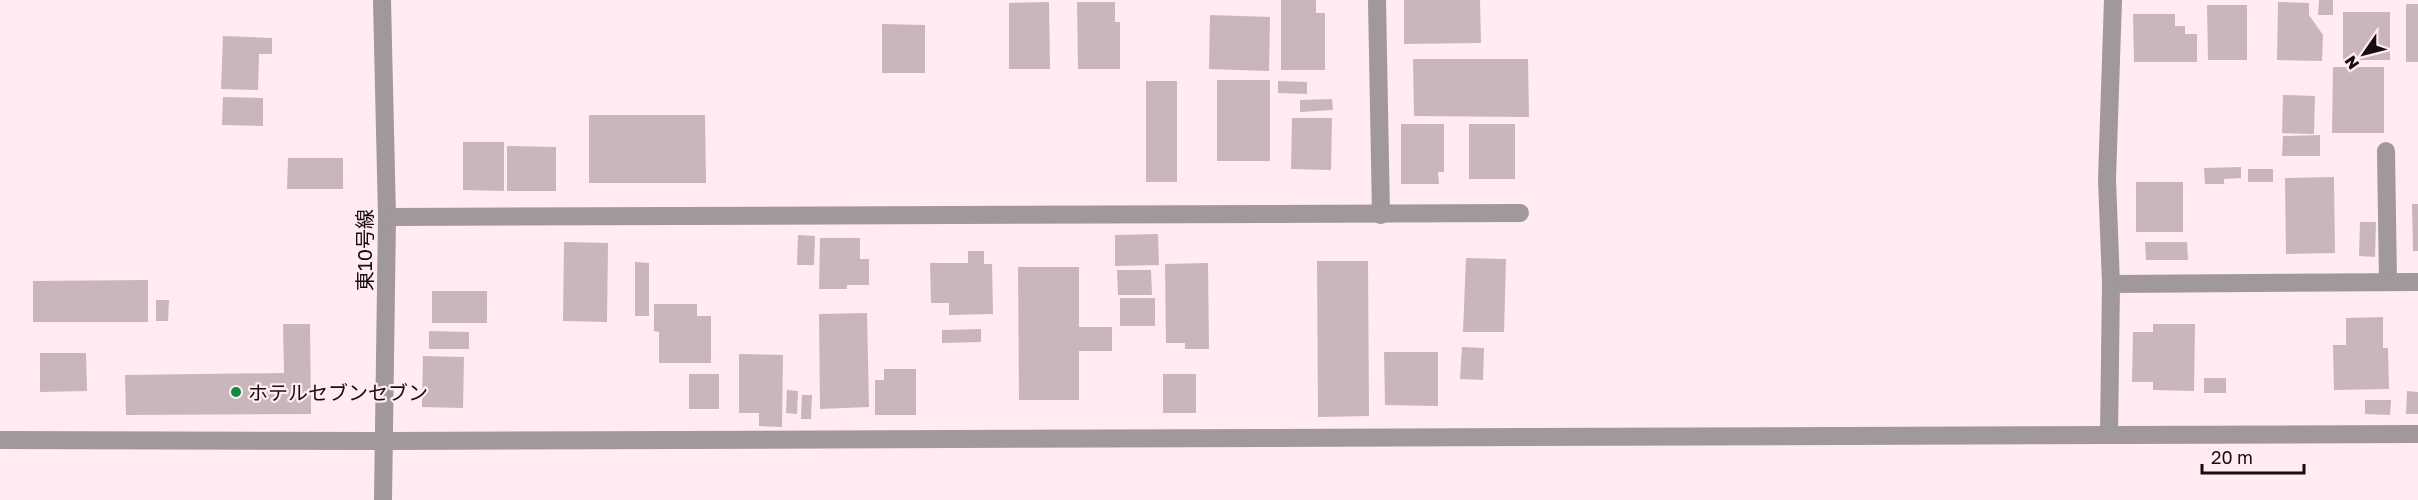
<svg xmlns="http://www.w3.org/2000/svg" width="2418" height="500" font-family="'Golos Text','Noto Sans JP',sans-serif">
  <rect width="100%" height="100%" fill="#ffebf0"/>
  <g fill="#c9b6bb">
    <path d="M1281 0H1316V13H1325V70H1281Z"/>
    <path d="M1404 0H1480L1481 43 1404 44Z"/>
    <path d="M2319 0H2333V15H2318Z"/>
    <path d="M1049 2 1050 69H1009V3Z"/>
    <path d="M1077 2H1115V22H1120V69H1078Z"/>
    <path d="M2278 2 2309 3V15L2323 35 2322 61 2277 60Z"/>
    <rect x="2406" y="4" width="12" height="58"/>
    <path d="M2207 5H2247V60H2208Z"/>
    <rect x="2343" y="12" width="47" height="48"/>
    <path d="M2133 14H2175V26H2185V34H2197V62H2134Z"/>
    <path d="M1210 15 1270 17 1269 71 1209 69Z"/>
    <path d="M882 24 925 25V73H882Z"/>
    <path d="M223 36 272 38V54H259L258 90 221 89Z"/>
    <path d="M1413 59H1528L1529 117 1414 116Z"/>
    <path d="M2333 67H2384V133H2332Z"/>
    <rect x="1217" y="80" width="53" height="81"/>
    <rect x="1146" y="81" width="31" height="101"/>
    <path d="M1278 81 1307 82V94L1278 93Z"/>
    <path d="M2283 95 2315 96 2314 134 2282 133Z"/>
    <path d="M223 97 263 98V126L222 125Z"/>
    <path d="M1332 99 1333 110 1300 112V100Z"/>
    <path d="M589 115H705L706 183H589Z"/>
    <path d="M1292 118H1332L1331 170 1291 169Z"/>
    <path d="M1401 124H1444V172H1438L1439 184H1401Z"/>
    <rect x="1469" y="124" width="46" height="55"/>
    <path d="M2320 135V156H2282L2283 136Z"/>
    <path d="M463 142H504V191L463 190Z"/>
    <path d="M507 146 556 147V191H507Z"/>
    <path d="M288 158H343V189H287Z"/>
    <path d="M2241 167V178L2224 179V184H2205L2204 168Z"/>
    <rect x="2248" y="169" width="25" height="13"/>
    <path d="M2334 177 2335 253 2286 254 2285 178Z"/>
    <rect x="2136" y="182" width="47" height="50"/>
    <path d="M2412 204H2418V251H2413Z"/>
    <path d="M2360 222H2376L2375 257 2359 256Z"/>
    <path d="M1158 234 1159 265 1115 266V235Z"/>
    <path d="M798 235 815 236 814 265H797Z"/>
    <path d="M820 238H860V259H869V285H847V289H819Z"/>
    <path d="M564 242 608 243 607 322 563 321Z"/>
    <path d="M2145 242H2187L2188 260H2146Z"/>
    <path d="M968 251H984V264H992L993 314 949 315V303H931L930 263H968Z"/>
    <path d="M1466 258 1506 259 1504 332H1463Z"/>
    <path d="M1317 261H1368L1369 416 1318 417Z"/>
    <path d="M635 262 649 263V316H635Z"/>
    <path d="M1208 263 1209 349H1185V343H1166L1165 264Z"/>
    <path d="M1018 267H1079V327H1112V351H1079V400H1019Z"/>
    <path d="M1117 270H1151L1152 295H1118Z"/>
    <path d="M148 280V322H33V281Z"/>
    <rect x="432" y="291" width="55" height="32"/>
    <rect x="1120" y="298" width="35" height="28"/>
    <path d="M156 300H169L168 321H156Z"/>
    <path d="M654 304H697V316H711V363H659V332L654 331Z"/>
    <path d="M867 313 869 407 820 409 819 314Z"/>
    <path d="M2383 317V348H2388L2389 389 2334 390 2333 345H2346V318Z"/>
    <path d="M283 324H310L311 414 126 415 125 375 284 373Z"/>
    <path d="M2153 324H2195L2194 391 2153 390V382H2132L2133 332H2153Z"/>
    <path d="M981 329V342L942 343V330Z"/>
    <path d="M429 331 469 332V349H429Z"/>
    <path d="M1462 347 1484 348 1483 380 1460 379Z"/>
    <path d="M1384 352H1438V406L1385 405Z"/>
    <path d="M40 353H86L87 391 40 392Z"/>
    <path d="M739 354 783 355 782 427 759 426V413H739Z"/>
    <path d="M423 356 464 357 463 408 422 407Z"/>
    <path d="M884 369H916V415H875V380H884Z"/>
    <rect x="689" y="374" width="30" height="35"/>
    <rect x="1163" y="374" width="33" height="39"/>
    <rect x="2204" y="378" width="22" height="15"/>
    <path d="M787 390 798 391 797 414 786 413Z"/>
    <path d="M2407 391 2418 392V414H2406Z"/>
    <path d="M802 395H812L811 419H801Z"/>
    <path d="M2365 400H2391L2390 415 2365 414Z"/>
  </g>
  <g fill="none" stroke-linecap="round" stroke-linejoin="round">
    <g stroke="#a0989a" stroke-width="18">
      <path d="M382 0 387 217 383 500"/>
      <path d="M1377 0 1381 215"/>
      <path d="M2386 151 2388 282"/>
      <path d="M387 217 1520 213"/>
      <path d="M2111 284 2418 282"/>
      <path d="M2109 435 2111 284 2107 179 2113 0"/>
      <path d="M0 440 384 441 2418 434"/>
    </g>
  </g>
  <circle fill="#118943" stroke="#ffebf0" stroke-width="2" cx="236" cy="392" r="6"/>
  <g text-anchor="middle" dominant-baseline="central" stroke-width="4.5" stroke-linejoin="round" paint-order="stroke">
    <g font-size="20" fill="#140e10" stroke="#ffebf0">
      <text transform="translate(364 250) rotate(-90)">東10号線</text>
    </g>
    <g font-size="20" fill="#140e10" stroke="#ffebf0" text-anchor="start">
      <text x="248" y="392">ホテルセブンセブン</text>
    </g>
  </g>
  <g transform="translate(2364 54) rotate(235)" stroke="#ffebf0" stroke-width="4.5" paint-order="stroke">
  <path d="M0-4.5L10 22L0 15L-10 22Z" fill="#140e10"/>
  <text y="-9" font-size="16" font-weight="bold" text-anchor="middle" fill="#140e10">N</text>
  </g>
  <path d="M2202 464v9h102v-9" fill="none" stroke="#140e10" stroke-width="3"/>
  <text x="2211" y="464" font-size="18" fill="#140e10" stroke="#ffebf0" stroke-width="4.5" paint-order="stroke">20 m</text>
</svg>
